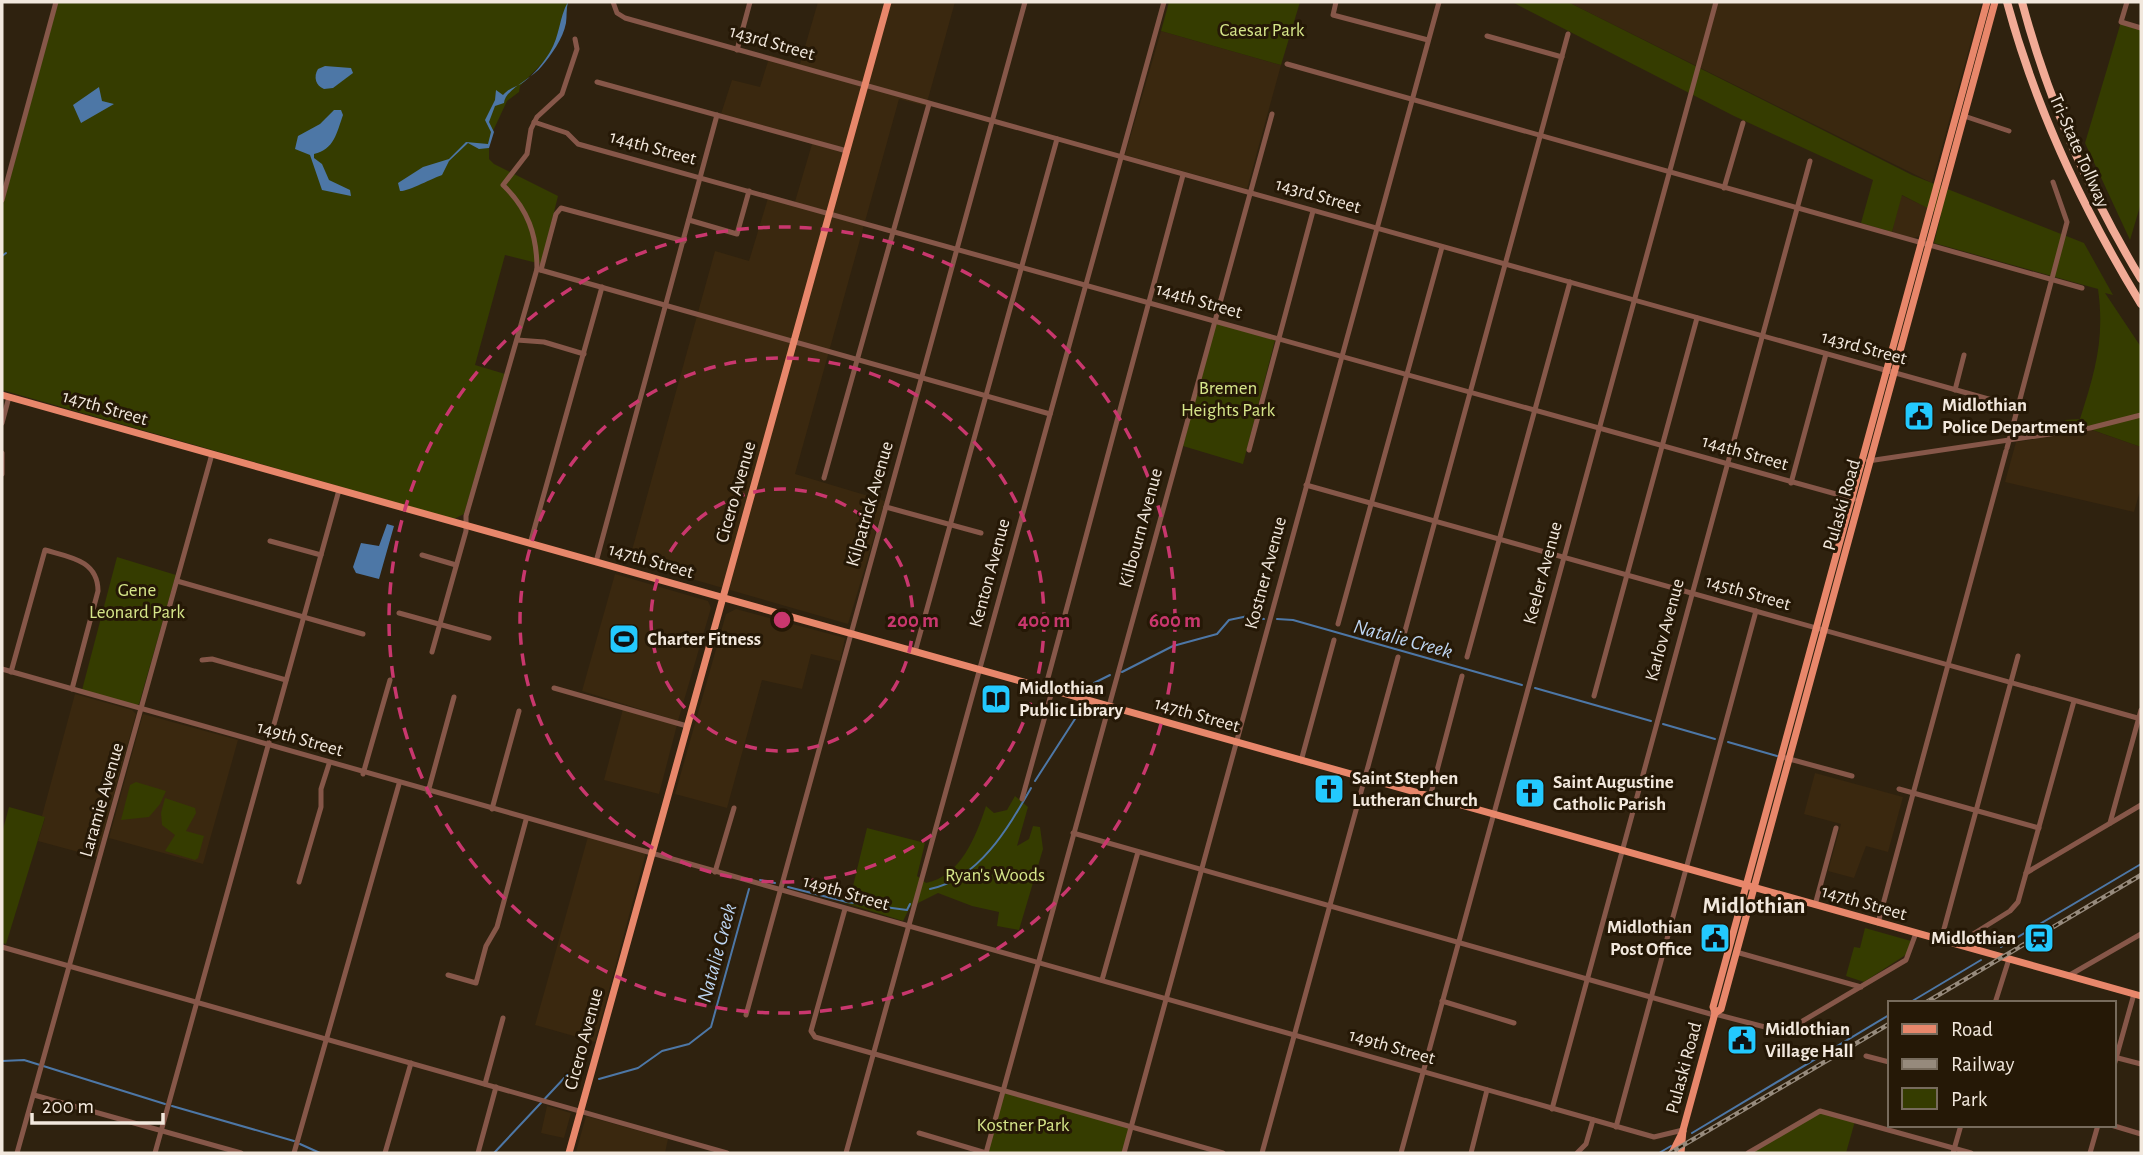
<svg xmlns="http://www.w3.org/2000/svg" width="2143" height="1155" font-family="'Alegreya Sans',sans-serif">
  <rect width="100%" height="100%" fill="#2f220f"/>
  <g fill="#3a280f">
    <path d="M818 2H955L926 106 899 99 795 474 885 501 848 624 629 561 715 251 749 261 768 198 794 205 812 144 720 117 732 80 760 87 770 55 800 64Z"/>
    <path d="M1568 2H1982L1932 183Z"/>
    <path d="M1161 31 1281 65 1247 189 1125 155Z"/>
    <path d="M1901 195 1928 208 1920 236 1913 238 1892 232Z"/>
    <path d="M2092 430 2141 447V487L2134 512 2005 482 2016 442Z"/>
    <path d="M615 574 708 601 711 608 678 721 582 691Z"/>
    <path d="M736 609 845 638 840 661 811 654 802 689 762 680 727 808 675 794 726 614Z"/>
    <path d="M75 694 132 710 136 714 97 857 38 841 45 818 42 816Z"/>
    <path d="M623 709 677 725 659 794 604 780Z"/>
    <path d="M143 714 238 740 203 864 109 838Z"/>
    <path d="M1815 773 1903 797 1888 852 1866 846 1854 878 1828 871 1841 824 1804 814Z"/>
    <path d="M589 833 647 849 595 1042 535 1025Z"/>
    <path d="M547 1106 571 1113 564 1138 541 1133Z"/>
    <path d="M586 1116 668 1139 665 1153 576 1152Z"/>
  </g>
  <g fill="#353c00">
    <path d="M58 2H568L564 25 550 55 520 86 519 92 507 101 493 131 489 147V159L494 164 558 196 541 264 505 255 475 365 505 374 464 514 454 519 2 390V208Z"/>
    <path d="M1169 2H1300L1281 65 1161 31Z"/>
    <path d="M1512 2H1568L1912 175 2084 243 2113 295 2105 293 2141 347V447L2064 420 2080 419C2095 372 2105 339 2098 289L1934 243 1941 215 1902 195 1892 232 1861 223 1873 180 1734 116Z"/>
    <path d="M2121 22 2141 28V203L2130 240 2085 143Z"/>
    <path d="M1216 323 1275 340 1243 464 1183 446Z"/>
    <path d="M117 557 176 575 139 704 135 706 82 690Z"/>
    <path d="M136 782 166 791 160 804 149 817 121 820 130 785Z"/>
    <path d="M1015 796 1028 807 1017 846 1029 839 1033 826 1040 827 1043 849 1019 930 997 926 999 912 972 906 938 893 910 907 903 921 839 901 853 886 867 828 925 843 917 876 926 883C961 876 976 836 986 806L994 813 1007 810Z"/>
    <path d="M165 798 195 808 196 813 186 831 204 836 198 858 195 860 165 851 175 835 162 825 161 813Z"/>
    <path d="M9 807 45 817 6 944 2 943V833Z"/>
    <path d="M1865 928 1911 941 1907 954 1864 982 1846 976 1854 947 1860 948Z"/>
    <path d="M1003 1091 1131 1128 1124 1153H986Z"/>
    <path d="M1820 1111 1855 1121 1846 1153H1748Z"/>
  </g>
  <g fill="#4d77a6">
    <path d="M568 2C566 9 567 16 566 23 563 39 551 55 542 66 532 79 505 89 504 103L495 106 489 122 494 132 489 148 479 149 468 143 449 161 442 175C433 178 407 192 400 191L398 183 423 167 449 159 466 142 488 144 491 132 485 120 495 100 496 90 503 95C510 87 518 87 525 81 534 74 544 62 550 52 560 36 559 17 568 2Z"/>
    <path d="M325 66 351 68 353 73 333 88 324 89C316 86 313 77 318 69Z"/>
    <path d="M99 87 102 101 114 104 81 123 73 105Z"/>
    <path d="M334 110H341L343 115C337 132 334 150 314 154V158L322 164 329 180 350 190 351 196 322 190 310 155 295 149 298 136 320 124Z"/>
    <path d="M387 524 394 526 379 579 356 573 353 567 361 543 379 546Z"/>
  </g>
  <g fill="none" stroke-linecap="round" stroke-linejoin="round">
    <g stroke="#4d77a6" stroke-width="2">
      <path d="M2 256 6 253"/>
      <path d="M1277 619 1293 620 1522 685"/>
      <path d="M1122 672 1173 646 1217 634 1229 620 1248 616 1264 619"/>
      <path d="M1535 688 1651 721"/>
      <path d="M1088 694 1094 683 1110 675"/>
      <path d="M1663 724 1715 739"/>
      <path d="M1728 742 1777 756"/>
      <path d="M1035 781 1084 705"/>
      <path d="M760 880 775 883"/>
      <path d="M788 887 847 902 907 910 910 904"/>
      <path d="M930 889C979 879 1008 828 1031 788"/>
      <path d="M2001 947 2141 864"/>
      <path d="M1909 1003 1981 960"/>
      <path d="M2 1061 24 1060 165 1104"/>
      <path d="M599 1079 638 1068 662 1051 689 1044 711 1027 749 889"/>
      <path d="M172 1106 294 1141"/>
      <path d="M1692 1133 1889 1015"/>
      <path d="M300 1144 320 1153"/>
      <path d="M494 1153 568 1074H580"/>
      <path d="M1659 1153 1671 1146"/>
    </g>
    <g stroke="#865749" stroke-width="5">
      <path d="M613 2 617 13 625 18 2017 407"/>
      <path d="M1336 2 1333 15 1428 40"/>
      <path d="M2127 2 2121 22 2141 28"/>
      <path d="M1487 36 1562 57"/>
      <path d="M737 50 750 2"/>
      <path d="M1287 64 2082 288"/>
      <path d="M597 82 847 151"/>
      <path d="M1964 116 2009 131"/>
      <path d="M534 122 567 133 578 144 1854 499"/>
      <path d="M1724 188 1743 123"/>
      <path d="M2 200 56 2"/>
      <path d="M689 220 737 234 749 191"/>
      <path d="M537 269 1050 414"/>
      <path d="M541 270 556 214 561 208 684 241"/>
      <path d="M517 340 544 342 584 354"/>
      <path d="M1955 390 1964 355"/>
      <path d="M2 423 9 397"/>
      <path d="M2007 448 2067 222 2053 182"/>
      <path d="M1249 450 1313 211"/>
      <path d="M2 453V474"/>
      <path d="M1868 461 2090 428 2141 415"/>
      <path d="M824 478 929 104"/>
      <path d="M1791 483 1826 354"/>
      <path d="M1306 485 2141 719"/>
      <path d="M886 507 981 533"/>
      <path d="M270 541 321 555"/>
      <path d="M530 544 602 287"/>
      <path d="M422 555 456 565"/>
      <path d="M596 562 717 115"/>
      <path d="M177 581 363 634"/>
      <path d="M399 613 489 638"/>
      <path d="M1338 624 1442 247"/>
      <path d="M1402 642 1568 34"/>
      <path d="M432 652 466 531V516L537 269C537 235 528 209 503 185L527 154 531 129 537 117 562 94 577 49 575 39"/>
      <path d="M915 652 1057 139"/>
      <path d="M1467 657 1570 282"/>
      <path d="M202 660 212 659 286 680"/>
      <path d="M2 669 1654 1137 1683 1130"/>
      <path d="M11 672 45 550C69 557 98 560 98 591L72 689"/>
      <path d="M554 688 687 726"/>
      <path d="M1045 689 1183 175"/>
      <path d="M1594 696 1697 318"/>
      <path d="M1782 757 1852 776"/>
      <path d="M1301 761 1334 640"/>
      <path d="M363 774 390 680"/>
      <path d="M1899 789 2039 828"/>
      <path d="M428 792 454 697"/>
      <path d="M1430 797 1462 676"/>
      <path d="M1022 799 1052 691"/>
      <path d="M492 809 519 711"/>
      <path d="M2110 823 2141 710"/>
      <path d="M1073 833 1714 1015"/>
      <path d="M715 872 734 808"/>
      <path d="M2026 873 2141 805"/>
      <path d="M299 882 321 807V789L329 764"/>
      <path d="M1815 905 1836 828"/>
      <path d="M845 909 811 1031 815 1037 1223 1153"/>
      <path d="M1878 923 2006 451"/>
      <path d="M1941 940 2018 656"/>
      <path d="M1957 944 2010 911 2018 902 2074 701"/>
      <path d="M2 947 727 1153"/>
      <path d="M1736 952 1861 987"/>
      <path d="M448 975 476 983 486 946 497 927 526 820"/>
      <path d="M2068 976 2141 934"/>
      <path d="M1102 980 1138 852"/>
      <path d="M1442 1001 1514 1023"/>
      <path d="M1995 1003 2009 959"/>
      <path d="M1715 1014 1784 1032 1906 960 1916 933"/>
      <path d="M746 1015 1025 2"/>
      <path d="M1866 1056 1889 1062"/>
      <path d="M2114 1057 2141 1064"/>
      <path d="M2113 1069 2134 994"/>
      <path d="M485 1084 503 1018"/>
      <path d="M34 1095 241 1153"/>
      <path d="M1552 1109 1810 161"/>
      <path d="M2111 1125 2141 1134"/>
      <path d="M1616 1127 1756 611"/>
      <path d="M919 1133 986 1153"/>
      <path d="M17 1153 212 454"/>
      <path d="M155 1153 339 490"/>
      <path d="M294 1153 399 784"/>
      <path d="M385 1153 411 1063"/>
      <path d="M478 1153 496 1087"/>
      <path d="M846 1153 1164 2"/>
      <path d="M986 1153 1272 114"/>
      <path d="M1124 1153 1439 2"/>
      <path d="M1262 1153 1398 657"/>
      <path d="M1401 1153 1716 2"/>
      <path d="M1471 1153 1487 1090"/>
      <path d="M1577 1153 1586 1144 1593 1120"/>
      <path d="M1748 1153 1820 1111 1971 1153"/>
      <path d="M1953 1153 1961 1125"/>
      <path d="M2090 1153 2098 1125"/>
    </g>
    <g stroke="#e8876b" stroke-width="7">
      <path d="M2 395 2141 996"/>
      <path d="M1715 1013 1721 1009 1995 2"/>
      <path d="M569 1153 888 2"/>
      <path d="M1672 1153 1683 1131"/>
      <path d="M1681 1153 1683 1130 1715 1013 1713 1007 1987 2"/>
    </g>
    <g stroke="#f1ab96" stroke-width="8">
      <path d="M2007 2C2036 110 2083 209 2141 304"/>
      <path d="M2022 2C2048 100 2089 193 2141 279"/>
    </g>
    <g stroke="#968a7c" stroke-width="4.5">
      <g id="rail">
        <path d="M1925 1003 2141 875"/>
        <path d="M1670 1153 1889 1024"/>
      </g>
    </g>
    <use href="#rail" stroke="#251806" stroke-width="2" stroke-dasharray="5" stroke-linecap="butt"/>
  </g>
  <g fill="none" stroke="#c9376e" stroke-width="3.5" stroke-dasharray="12 9">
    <circle cx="782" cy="620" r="131"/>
    <circle cx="782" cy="620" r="262"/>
    <circle cx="782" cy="620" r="393"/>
  </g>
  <defs>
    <g id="civic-square" transform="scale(1.575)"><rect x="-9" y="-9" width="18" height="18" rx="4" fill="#23c9fe" stroke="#251806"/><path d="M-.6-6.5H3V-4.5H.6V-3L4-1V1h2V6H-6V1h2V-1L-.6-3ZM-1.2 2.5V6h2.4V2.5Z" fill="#111"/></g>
    <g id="stadium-square" transform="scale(1.575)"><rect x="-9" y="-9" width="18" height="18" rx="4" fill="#23c9fe" stroke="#251806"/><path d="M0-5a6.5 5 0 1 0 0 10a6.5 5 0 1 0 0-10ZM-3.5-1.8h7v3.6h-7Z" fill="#111"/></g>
    <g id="library-square" transform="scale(1.575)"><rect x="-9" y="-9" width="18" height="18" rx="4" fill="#23c9fe" stroke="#251806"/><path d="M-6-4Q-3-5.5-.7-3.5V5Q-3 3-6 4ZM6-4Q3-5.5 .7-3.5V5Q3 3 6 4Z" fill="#111"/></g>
    <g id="church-square" transform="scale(1.575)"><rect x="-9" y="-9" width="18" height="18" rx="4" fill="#23c9fe" stroke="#251806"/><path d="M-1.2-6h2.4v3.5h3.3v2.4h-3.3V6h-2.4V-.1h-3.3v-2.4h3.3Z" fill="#111"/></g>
    <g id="station-square" transform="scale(1.575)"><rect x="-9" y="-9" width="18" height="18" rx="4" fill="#23c9fe" stroke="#251806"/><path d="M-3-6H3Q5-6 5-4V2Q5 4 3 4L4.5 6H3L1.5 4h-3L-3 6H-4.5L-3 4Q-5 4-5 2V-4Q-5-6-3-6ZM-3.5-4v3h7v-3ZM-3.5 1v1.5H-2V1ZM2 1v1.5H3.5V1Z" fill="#111"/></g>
  </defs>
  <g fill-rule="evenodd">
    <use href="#civic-square" x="1919" y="416"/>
    <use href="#stadium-square" x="624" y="639"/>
    <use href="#library-square" x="996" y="699"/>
    <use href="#church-square" x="1329" y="789"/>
    <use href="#church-square" x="1530" y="793"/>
    <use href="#civic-square" x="1715" y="938"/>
    <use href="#station-square" x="2039" y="938"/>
    <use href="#civic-square" x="1742" y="1040"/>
  </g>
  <g text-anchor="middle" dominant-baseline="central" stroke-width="6" stroke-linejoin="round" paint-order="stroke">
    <g font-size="19" fill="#d6e68a" stroke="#251806">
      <text x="1262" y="30">Caesar Park</text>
      <text x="1228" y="388">Bremen<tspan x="1228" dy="22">Heights Park</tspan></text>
      <text x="137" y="590">Gene<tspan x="137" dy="22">Leonard Park</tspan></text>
      <text x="995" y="875">Ryan's Woods</text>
      <text x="1023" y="1125">Kostner Park</text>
    </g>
    <g font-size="19" fill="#f2e8dd" stroke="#251806">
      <text transform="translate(772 43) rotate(16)">143rd Street</text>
      <text transform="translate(653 148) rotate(15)">144th Street</text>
      <text transform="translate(2079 151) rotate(66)">Tri-State Tollway</text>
      <text transform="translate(1318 196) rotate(16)">143rd Street</text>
      <text transform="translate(1199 301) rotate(16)">144th Street</text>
      <text transform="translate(1864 348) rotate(15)">143rd Street</text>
      <text transform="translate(105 408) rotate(16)">147th Street</text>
      <text transform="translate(1745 453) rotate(16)">144th Street</text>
      <text transform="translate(736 492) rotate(-74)">Cicero Avenue</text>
      <text transform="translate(870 504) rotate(-74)">Kilpatrick Avenue</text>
      <text transform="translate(1842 505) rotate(-74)">Pulaski Road</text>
      <text transform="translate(1141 528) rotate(-75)">Kilbourn Avenue</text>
      <text transform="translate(651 561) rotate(16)">147th Street</text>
      <text transform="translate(990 573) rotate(-75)">Kenton Avenue</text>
      <text transform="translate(1266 573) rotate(-75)">Kostner Avenue</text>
      <text transform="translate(1543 573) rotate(-75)">Keeler Avenue</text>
      <text transform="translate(1748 593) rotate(16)">145th Street</text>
      <text transform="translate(1665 630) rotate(-75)">Karlov Avenue</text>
      <text transform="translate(1197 715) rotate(16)">147th Street</text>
      <text transform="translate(300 739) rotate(16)">149th Street</text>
      <text transform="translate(102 800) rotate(-74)">Laramie Avenue</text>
      <text transform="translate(846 893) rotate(16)">149th Street</text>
      <text transform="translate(1864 903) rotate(16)">147th Street</text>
      <text transform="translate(584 1039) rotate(-75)">Cicero Avenue</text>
      <text transform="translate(1392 1047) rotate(16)">149th Street</text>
      <text transform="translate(1684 1068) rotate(-75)">Pulaski Road</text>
    </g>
    <g font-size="19" font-weight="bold" fill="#f2e8dd" stroke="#251806" text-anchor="start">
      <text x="1942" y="405">Midlothian<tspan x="1942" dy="22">Police Department</tspan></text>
      <text x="647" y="639">Charter Fitness</text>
      <text x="1019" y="688">Midlothian<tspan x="1019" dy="22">Public Library</tspan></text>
      <text x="1352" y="778">Saint Stephen<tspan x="1352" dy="22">Lutheran Church</tspan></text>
      <text x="1553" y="782">Saint Augustine<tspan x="1553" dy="22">Catholic Parish</tspan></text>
      <text x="1692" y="927" text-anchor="end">Midlothian<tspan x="1692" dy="22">Post Office</tspan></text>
      <text x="2016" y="938" text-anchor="end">Midlothian</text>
      <text x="1765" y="1029">Midlothian<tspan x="1765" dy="22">Village Hall</tspan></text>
    </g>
    <g font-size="21" font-style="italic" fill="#bed6f3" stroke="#251806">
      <text transform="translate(1403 639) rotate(15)">Natalie Creek</text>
      <text transform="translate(717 953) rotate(-75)">Natalie Creek</text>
    </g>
    <g font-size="23" font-weight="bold" fill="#f2e8dd" stroke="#251806">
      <text x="1754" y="906">Midlothian</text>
    </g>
  </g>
  <circle cx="782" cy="620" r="10" fill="#c9376e" stroke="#251806" stroke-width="3.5"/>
  <g font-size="21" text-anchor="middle" font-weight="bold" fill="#c9376e" stroke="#251806" stroke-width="6" stroke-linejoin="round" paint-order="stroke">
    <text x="913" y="627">200 m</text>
    <text x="1044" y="627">400 m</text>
    <text x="1175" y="627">600 m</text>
  </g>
  <rect width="2143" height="1155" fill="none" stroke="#f2e8dd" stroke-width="7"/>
  <rect x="1888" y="1001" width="228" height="126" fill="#251806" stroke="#776b5c" stroke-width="2"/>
  <rect x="1902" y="1024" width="35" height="10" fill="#e8876b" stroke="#776b5c" stroke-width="2"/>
  <text x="1951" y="1036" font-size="21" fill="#f2e8dd">Road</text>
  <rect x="1902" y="1059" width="35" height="10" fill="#968a7c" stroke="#776b5c" stroke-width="2"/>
  <text x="1951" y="1071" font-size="21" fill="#f2e8dd">Railway</text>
  <rect x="1902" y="1088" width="35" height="21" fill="#353c00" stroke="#776b5c" stroke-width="2"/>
  <text x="1951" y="1106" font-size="21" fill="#f2e8dd">Park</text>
  <path d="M32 1113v10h131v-10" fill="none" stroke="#f2e8dd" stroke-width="3.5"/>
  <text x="42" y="1113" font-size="21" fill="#f2e8dd" stroke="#251806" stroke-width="5" paint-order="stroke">200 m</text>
</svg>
